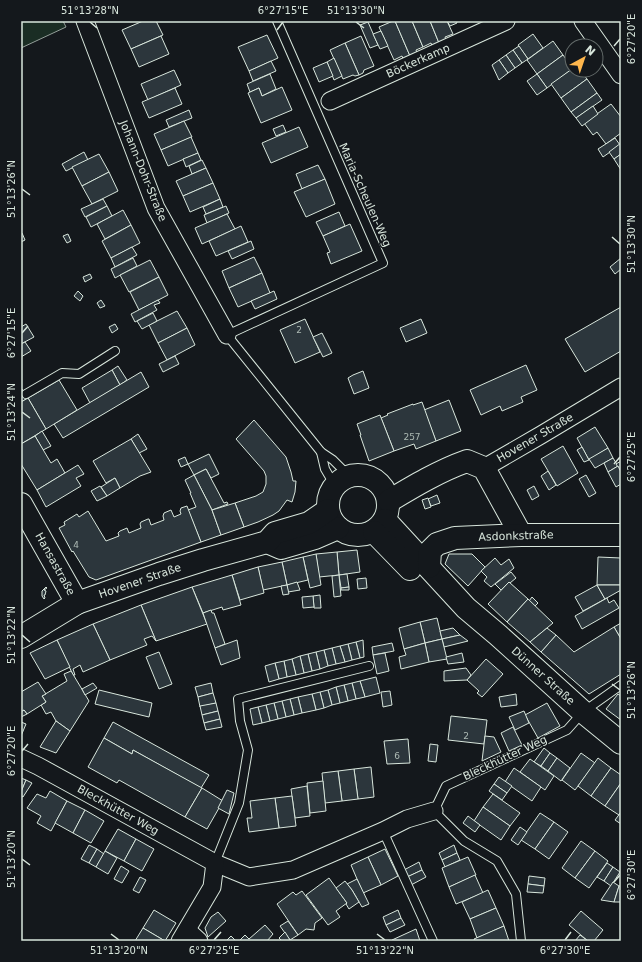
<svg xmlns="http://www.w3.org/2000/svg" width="642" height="962" font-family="'DejaVu Sans',sans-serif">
  <rect width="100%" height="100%" fill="#14181c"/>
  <path fill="#1a2d24" stroke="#939e99" d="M21 21H63L66 27 21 48Z"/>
  <g fill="#2c363c" stroke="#d8e6dc">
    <path d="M143 21H156L163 35 131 49 122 30Z"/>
    <path d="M393 21H395L410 56 403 59 402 56 394 60 379 27Z"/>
    <path d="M395 21H412L423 47 416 50 417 53 410 56Z"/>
    <path d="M412 21H430L439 43 432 46 431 43 423 47Z"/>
    <path d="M430 21H447L453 34 445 37 446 40 439 43Z"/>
    <path d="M447 21H456L457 23 450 26Z"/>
    <path d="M368 22 378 45 370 48 360 25Z"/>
    <path d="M381 31 388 46 380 49 373 34Z"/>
    <path d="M533 34 543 48 528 59 518 45Z"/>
    <path d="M267 35 278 58 249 71 238 47Z"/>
    <path d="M161 36 169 54 139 67 131 49Z"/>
    <path d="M361 36 374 66 364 70 363 73 359 75 345 43Z"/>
    <path d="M553 41 563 55 537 74 527 60Z"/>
    <path d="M345 43 359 75 355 76 353 75 343 79 330 50Z"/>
    <path d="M519 46 528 59 522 63 513 50Z"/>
    <path d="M513 50 522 63 515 68 506 55Z"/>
    <path d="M506 55 515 68 508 73 499 60Z"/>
    <path d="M563 55 572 67V69L547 88 537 74Z"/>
    <path d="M334 58 342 76 334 80 327 62Z"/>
    <path d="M499 60 508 73 499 80 492 65Z"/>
    <path d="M271 61 276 71 253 81 249 71Z"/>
    <path d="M327 62 333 76 319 82 313 68Z"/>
    <path d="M572 69 580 70 587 79 561 98 551 84Z"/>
    <path d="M174 70 181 85 148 100 141 84Z"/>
    <path d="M270 74 276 89 262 96 259 88 250 92 247 84Z"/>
    <path d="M537 74 547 88 537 95 527 81Z"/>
    <path d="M587 79 597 93 571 112 561 98Z"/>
    <path d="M282 87 292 110 261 123 248 93 259 88 262 96Z"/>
    <path d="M175 88 182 104 149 118 142 102Z"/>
    <path d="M597 93 602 100 576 118 571 112Z"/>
    <path d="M611 104 621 117V133L606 144 597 132 593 135 584 123Z"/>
    <path d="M593 106 598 114 582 126 576 118Z"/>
    <path d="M189 110 192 118 169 127 166 120Z"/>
    <path d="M184 121 192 137 161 150 154 134Z"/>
    <path d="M283 125 286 132 276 136 273 129Z"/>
    <path d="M299 127 308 147 271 163 262 143Z"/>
    <path d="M191 137 198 153 168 166 161 150Z"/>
    <path d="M615 138 620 145 603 157 598 149Z"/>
    <path d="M621 143V154L614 159 609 152Z"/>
    <path d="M84 152 88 160 66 171 62 164Z"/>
    <path d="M198 153 201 160 186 167 183 159Z"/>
    <path d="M99 154 109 172 82 186 72 167Z"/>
    <path d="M621 154V170L614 159Z"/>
    <path d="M202 160 206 168 192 174 189 166Z"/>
    <path d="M318 165 325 179 302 189 296 174Z"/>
    <path d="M206 168 213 183 183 196 176 181Z"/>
    <path d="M109 172 118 191 92 204 82 186Z"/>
    <path d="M325 179 335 204 306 217 294 192Z"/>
    <path d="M213 183 220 199 190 212 183 196Z"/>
    <path d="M103 199 107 206 85 217 81 209Z"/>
    <path d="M220 199 223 207 206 214 203 207Z"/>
    <path d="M107 206 112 216 91 227 86 217Z"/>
    <path d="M226 206 229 213 207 223 204 215Z"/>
    <path d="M123 210 131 225 105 239 97 224Z"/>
    <path d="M339 212 345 226 323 236 316 222Z"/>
    <path d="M227 214 235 229 202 244 195 228Z"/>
    <path d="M350 224 362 251 331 264 327 253 330 252 323 236Z"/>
    <path d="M131 225 140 243 111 258 102 241Z"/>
    <path d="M241 226 248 242 216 256 209 241Z"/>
    <path d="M21 233H22L25 240 21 242Z"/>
    <path d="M68 234 71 241 67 243 63 236Z"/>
    <path d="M251 241 254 249 232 259 228 251Z"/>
    <path d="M132 247 137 255 115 267 111 258Z"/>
    <path d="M254 257 262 273 229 288 222 271Z"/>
    <path d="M133 258 137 266 115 278 111 269Z"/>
    <path d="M621 258V269L615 274 610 267Z"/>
    <path d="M150 260 159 277 129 292 120 275Z"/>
    <path d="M262 273 270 293 238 307 229 288Z"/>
    <path d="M90 274 92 278 85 282 83 277Z"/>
    <path d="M159 277 168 295 139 310 130 292Z"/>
    <path d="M78 291 83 296 80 301 74 296Z"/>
    <path d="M274 291 277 299 255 309 251 301Z"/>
    <path d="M101 300 105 306 100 308 97 303Z"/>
    <path d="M158 300 160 303 154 305 157 310 135 322 131 314Z"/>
    <path d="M621 307V351L585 372 565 339Z"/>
    <path d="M177 311 187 328 158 343 149 325Z"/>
    <path d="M153 313 157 321 142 329 137 321Z"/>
    <path d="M305 319 320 352 295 363 280 330Z"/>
    <path d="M421 319 427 333 406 342 400 328Z"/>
    <path d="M26 324 34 337 21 344V327Z"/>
    <path d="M115 324 118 329 112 333 109 327Z"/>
    <path d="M187 328 195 345 167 360 158 343Z"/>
    <path d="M322 333 332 353 323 357 313 337Z"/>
    <path d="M25 342 31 351 21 357V344Z"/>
    <path d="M175 356 179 364 163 372 159 364Z"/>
    <path d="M526 365 537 390 521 397 523 402 502 411 500 406 481 415 470 390Z"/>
    <path d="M118 366 127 380 120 385 112 370Z"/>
    <path d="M112 370 120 385 90 403 82 388Z"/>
    <path d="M363 371 369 388 354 394 348 378 353 375Z"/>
    <path d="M141 372 149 387 63 438 54 424Z"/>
    <path d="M59 380 77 410 46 429 28 398Z"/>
    <path d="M22 389 28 398 21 402V390Z"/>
    <path d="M28 398 46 429 21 444V402Z"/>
    <path d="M449 400 461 431 436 441 424 410Z"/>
    <path d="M422 402 436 441 416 449 414 444 394 451 381 418 388 415 387 414 413 404V405Z"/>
    <path d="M380 415 394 451 369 461 360 435H361L357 424Z"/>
    <path d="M254 420 286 457 291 472 293 481H296L295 492 292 502 287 500 279 511 273 515 258 522 244 527 235 503 256 496 263 492 266 484V476L264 471 236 439Z"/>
    <path d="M595 427 608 448 589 460 577 438Z"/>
    <path d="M42 431 51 446 43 450 35 436Z"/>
    <path d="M138 434 147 449 139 453 131 439Z"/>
    <path d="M35 436 51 463 57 459 65 473 37 490 21 464V444Z"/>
    <path d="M131 439 151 472 140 476 120 488 115 478 106 483 93 461Z"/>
    <path d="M563 446 578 473 557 486 541 459Z"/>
    <path d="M582 447 589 460 584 462 577 450Z"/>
    <path d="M608 448 613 458 595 468 589 459Z"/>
    <path d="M209 454 219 474 211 478 206 469 194 475 188 464Z"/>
    <path d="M185 457 188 464 181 467 178 460Z"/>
    <path d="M613 458 618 466 608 472 604 463Z"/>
    <path d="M621 461V472L616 464Z"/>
    <path d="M78 465 84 474 76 478 81 486 46 507 37 490Z"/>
    <path d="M618 466 621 472V484L616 487 608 472Z"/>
    <path d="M206 469 224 503 227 502 228 504 212 510 194 475Z"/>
    <path d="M548 471 556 485 549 490 541 476Z"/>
    <path d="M194 475 212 510 221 535 201 542 188 510 196 507 190 493H191L185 480Z"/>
    <path d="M586 475 596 493 589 497 579 479Z"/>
    <path d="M115 478 120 488 107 496 101 487Z"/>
    <path d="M100 486 107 496 97 501 91 491Z"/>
    <path d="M534 486 539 496 532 500 527 490Z"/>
    <path d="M437 495 440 503 431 506 428 499Z"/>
    <path d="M428 498 431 507 425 509 422 500Z"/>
    <path d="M235 503 244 527 221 535 212 510Z"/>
    <path d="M187 506 201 542 96 580 89 577 73 551 72 552 59 528 65 525 64 522 77 514 79 517 88 511 106 541 119 536 118 533 120 531 127 528 129 533 141 528 140 524 141 522 148 519H149L151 525 164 520 163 516 164 513 171 510 174 517 181 514 180 511 181 508Z"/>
    <path d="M357 550 360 572 339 575 337 552Z"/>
    <path d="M337 552 339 575 319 577 316 554Z"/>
    <path d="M316 554 321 585 310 588 303 557Z"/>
    <path d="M449 554H472L485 567 468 586 445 564Z"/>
    <path d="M303 557 308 580 287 585 282 562Z"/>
    <path d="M598 557 621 558V585H597Z"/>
    <path d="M495 558 501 565 509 559 514 568 491 587 484 581 487 577 481 571Z"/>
    <path d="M282 562 287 585 263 590 258 567Z"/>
    <path d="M258 567 264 593 240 600 232 575Z"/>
    <path d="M511 572 516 578 510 583 509 582 501 590 495 584Z"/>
    <path d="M347 574 349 587 341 588 339 575Z"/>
    <path d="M232 575 241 605 223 610 222 607 203 613 192 587Z"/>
    <path d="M339 575 341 596 334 597 332 576Z"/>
    <path d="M366 578 367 588 358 589 357 579Z"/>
    <path d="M297 582 300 590 288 592 287 585Z"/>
    <path d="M509 582 528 599 507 622 488 604Z"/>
    <path d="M287 585 289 594 283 595 281 586Z"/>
    <path d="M597 585 605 599 583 611 575 597Z"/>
    <path d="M597 585H621V590L605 599Z"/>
    <path d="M46 587 47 588 44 590 46 591 45 595H44L45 598 44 599 42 596V591Z"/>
    <path d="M192 587 207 624 156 641 141 605Z"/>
    <path d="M349 587V590H341V588Z"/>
    <path d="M320 595 321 608H314L313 596Z"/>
    <path d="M313 596 314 607 303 608 302 597Z"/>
    <path d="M532 597 538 603 535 606 529 601Z"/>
    <path d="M607 598 609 603 614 600 619 608 582 629 575 616Z"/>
    <path d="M528 599 553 623 530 642 507 622Z"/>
    <path d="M141 605 156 641 152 636 144 639 147 645 110 660 93 624Z"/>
    <path d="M211 610 212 613H214L225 644 215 648 203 613Z"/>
    <path d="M437 618 442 639 425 643 420 622Z"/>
    <path d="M420 622 425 643 404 649 399 628Z"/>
    <path d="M621 623V639L614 627Z"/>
    <path d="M93 624 110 660 83 672 80 665 73 669 75 675H73L57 640Z"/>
    <path d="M614 627 621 639V674L589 694 541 652 556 635 574 652Z"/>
    <path d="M453 628 460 635 442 639 440 631Z"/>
    <path d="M547 628 556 635 541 652 530 642Z"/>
    <path d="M460 635 468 641 444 647 442 639Z"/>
    <path d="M442 639 447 659 429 662 425 643Z"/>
    <path d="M57 640 70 667 45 679 30 653Z"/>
    <path d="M237 640 240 658 221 665 215 648Z"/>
    <path d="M363 640 364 657 360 658 356 642Z"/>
    <path d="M356 642 360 658 352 660 348 644Z"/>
    <path d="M392 643 394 651 373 655 372 647Z"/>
    <path d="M425 643 429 662 401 669 399 657 406 655 404 649Z"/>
    <path d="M348 644 352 660 345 662 340 646Z"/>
    <path d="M340 646 345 662 336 664 332 648Z"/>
    <path d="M332 648 336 664 328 666 324 650Z"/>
    <path d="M324 650 328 666 320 669 316 652Z"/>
    <path d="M159 652 172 684 159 689 146 657Z"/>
    <path d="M316 652 320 669 312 671 308 654Z"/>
    <path d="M385 653 389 671 377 674 373 655Z"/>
    <path d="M462 653 464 662 448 664 446 657Z"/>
    <path d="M308 654 312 671 304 673 300 656Z"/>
    <path d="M300 656 304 673 296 675 292 659Z"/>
    <path d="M292 659 296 675 287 677 284 661Z"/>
    <path d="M486 659 503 674 482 697 477 693 479 691 467 680Z"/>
    <path d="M284 661 287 677 279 679 275 663Z"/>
    <path d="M275 663 279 679 269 682 265 666Z"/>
    <path d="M466 668 471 675 467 680 444 681V671Z"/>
    <path d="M71 671 89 701 70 731 56 721 51 712 46 714 41 705 46 702 42 696 67 681 64 674Z"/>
    <path d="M376 677 380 693 365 697 360 681Z"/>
    <path d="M360 681 365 697 356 699 352 683Z"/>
    <path d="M38 682 46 694 42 696 46 702 27 714 24 710 21 712V692Z"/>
    <path d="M93 683 97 688 85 695 82 689Z"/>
    <path d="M211 683 213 693 198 697 195 687Z"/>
    <path d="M352 683 356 699 348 701 344 685Z"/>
    <path d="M344 685 348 701 340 703 336 687Z"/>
    <path d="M336 687 340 703 332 705 328 690Z"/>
    <path d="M99 690 152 703 149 717 95 704Z"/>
    <path d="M328 690 332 705 324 708 320 692Z"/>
    <path d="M390 691 392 705 383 707 381 692Z"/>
    <path d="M320 692 324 708 316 710 312 694Z"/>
    <path d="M213 693 216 703 200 707 198 697Z"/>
    <path d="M312 694 316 710 302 713 298 697Z"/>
    <path d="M516 694 517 705 501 707 499 697Z"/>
    <path d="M618 694 621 696V720L606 709Z"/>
    <path d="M298 697 302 713 294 715 290 699Z"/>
    <path d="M290 699 294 715 286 717 282 701Z"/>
    <path d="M282 701 286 717 278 719 274 703Z"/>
    <path d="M216 703 218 711 202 715 200 706Z"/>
    <path d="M274 703 278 719 270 721 266 705Z"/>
    <path d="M547 703 560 726 538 738 525 715Z"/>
    <path d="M266 705 270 721 262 723 258 707Z"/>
    <path d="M258 707 262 723 253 725 250 709Z"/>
    <path d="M24 710 27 714 21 717V712Z"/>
    <path d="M218 711 220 719 204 723 202 715Z"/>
    <path d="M524 711 529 723 515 730 509 717Z"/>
    <path d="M451 716 487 720 484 744 448 740Z"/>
    <path d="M220 719 222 727 206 730 204 723Z"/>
    <path d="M56 721 70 731 56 753 40 747Z"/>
    <path d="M21 722 26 724 21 736Z"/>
    <path d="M113 722 209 775 201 788 133 750 132 754 104 738Z"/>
    <path d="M513 727 522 745 509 751 501 733Z"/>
    <path d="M485 736 494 737 501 752 482 761Z"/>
    <path d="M104 738 132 754 133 750 202 788 185 817 119 780 117 783 88 767Z"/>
    <path d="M408 739 410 763 387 764 384 741Z"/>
    <path d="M430 744 438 745 436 762 428 761Z"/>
    <path d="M544 748 550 753 541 766 534 762Z"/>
    <path d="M550 753 557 758 548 771 541 766Z"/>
    <path d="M581 753 595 763 575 790 562 780Z"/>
    <path d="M557 758 570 768 561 781 548 771Z"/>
    <path d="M598 758 611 768 591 796 578 786Z"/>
    <path d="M530 759 554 776 545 790 520 772Z"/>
    <path d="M371 767 374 797 358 799 354 769Z"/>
    <path d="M514 768 541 787 532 801 505 782Z"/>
    <path d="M611 768 621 775V783L605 806 591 796Z"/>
    <path d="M354 769 358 799 342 801 338 771Z"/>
    <path d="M338 771 342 801 325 803 322 773Z"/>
    <path d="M499 777 512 786 507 793 494 784Z"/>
    <path d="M21 778 26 780 21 792Z"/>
    <path d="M26 780 32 783 23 797 21 796V792Z"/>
    <path d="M323 781 326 811 310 813 307 783Z"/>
    <path d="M621 783V812L619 815 605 806Z"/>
    <path d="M494 784 507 793 502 800 489 791Z"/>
    <path d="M307 786 310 816 295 818 291 789Z"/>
    <path d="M202 788 223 801 207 829 185 817Z"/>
    <path d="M227 790 234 793 229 814 218 808Z"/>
    <path d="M50 791 67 801 51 831 37 823 41 816 27 808 37 794 46 798Z"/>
    <path d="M493 794 520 813 510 826 483 807Z"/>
    <path d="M292 796 296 826 279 828 275 798Z"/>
    <path d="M275 798 279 828 249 832 247 818H252L250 801Z"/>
    <path d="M67 801 85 810 73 833 55 823Z"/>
    <path d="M483 807 510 826 501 840 474 821Z"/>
    <path d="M85 810 104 821 91 843 73 833Z"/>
    <path d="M621 812V824L615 820Z"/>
    <path d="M540 813 554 822 535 849 521 840Z"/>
    <path d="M468 816 480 825 475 832 463 823Z"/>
    <path d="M554 822 568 832 549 859 535 849Z"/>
    <path d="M520 827 527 832 518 845 511 840Z"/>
    <path d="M118 829 136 839 124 861 105 851Z"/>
    <path d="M136 839 154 849 142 871 124 861Z"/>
    <path d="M581 841 595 851 575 878 562 868Z"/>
    <path d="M89 845 97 849 89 863 81 859Z"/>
    <path d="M454 845 457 853 442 860 439 853Z"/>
    <path d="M97 849 104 854 96 867 89 863Z"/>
    <path d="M385 849 398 876 381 885 368 857Z"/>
    <path d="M105 851 117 858 108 874 96 867Z"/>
    <path d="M595 851 608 861 589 888 575 878Z"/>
    <path d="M457 853 460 860 445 867 442 860Z"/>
    <path d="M368 857 381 885 363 893 351 865Z"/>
    <path d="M468 857 476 875 449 887 442 868Z"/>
    <path d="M419 862 422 870 407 877 404 870Z"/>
    <path d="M607 863 613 867 604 881 597 877Z"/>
    <path d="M121 866 129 871 122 883 114 879Z"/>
    <path d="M613 867 620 872 611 886 604 881Z"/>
    <path d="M422 870 426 877 411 885 407 877Z"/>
    <path d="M475 875 483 893 456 904 449 887Z"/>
    <path d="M529 876 545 878 544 886 528 884Z"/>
    <path d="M140 877 146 880 139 893 133 890Z"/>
    <path d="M329 878 347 903 336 911 340 917 328 925 306 895Z"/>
    <path d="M357 879 369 904 362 907 352 890 347 884Z"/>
    <path d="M345 881 352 890 359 902 349 909 346 904 347 903 336 888Z"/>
    <path d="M613 882 619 886 614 902 601 900Z"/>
    <path d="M528 884 544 886 543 893 527 892Z"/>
    <path d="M619 886H621V902H614Z"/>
    <path d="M488 890 496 908 470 919 462 902Z"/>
    <path d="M302 891 322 918 315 923 314 930 306 929 298 935 277 904 293 892 296 895Z"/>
    <path d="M496 908 504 926 477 938 470 919Z"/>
    <path d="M154 910 176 923 165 941 143 928Z"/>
    <path d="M398 910 401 918 386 925 383 917Z"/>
    <path d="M581 911 603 930 594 941H588L569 925Z"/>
    <path d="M218 912 226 921 208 937 205 928 211 917Z"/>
    <path d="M401 918 405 925 390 932 386 925Z"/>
    <path d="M288 921 298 935 290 940 280 926Z"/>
    <path d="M265 925 273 934 267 941H239L245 935 249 939Z"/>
    <path d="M504 926 509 941H475L474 939Z"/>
    <path d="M143 928 165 941H135Z"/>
    <path d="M416 929 420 941H392V940Z"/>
    <path d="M285 932 290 940 291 941H282L279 938Z"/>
    <path d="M580 935 588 941H575Z"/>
    <path d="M231 936 236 941H226Z"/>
  </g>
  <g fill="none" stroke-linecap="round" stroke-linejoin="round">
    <g stroke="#d8e6dc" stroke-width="10">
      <g id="lane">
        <path d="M277 21 383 263 227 335 321 452 333 460 349 476"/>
        <path d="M26 394 62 373 79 374 115 351"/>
        <path d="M321 452 325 469 335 486"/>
        <path d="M383 831 433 941"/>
        <path d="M215 863 239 803 248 750 240 721 238 699 369 666"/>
        <path d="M521 941 516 894 497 861 464 841 434 811 446 786 567 730 583 712 621 685"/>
      </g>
    </g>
    <g stroke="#d8e6dc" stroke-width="19">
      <g id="street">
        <path d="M85 21 156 208 227 335"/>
        <path d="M583 21 621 75"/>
        <path d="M330 101 506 21"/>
        <path d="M484 468 541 435 621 387"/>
        <path d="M21 758 38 766 215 863 249 877 293 870 383 831 407 819 434 811"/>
        <path d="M187 930 199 941"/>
        <path d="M180 941 212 887 215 863"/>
      </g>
    </g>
    <g stroke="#d8e6dc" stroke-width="24">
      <g id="secondary">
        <circle cx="358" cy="505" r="30"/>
        <path d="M389 501C414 486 439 471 467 461L484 468 521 535"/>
        <path d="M21 504 77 603"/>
        <path d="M385 520 466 608 498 635 583 712 621 743"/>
        <path d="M374 532 410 569"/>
        <path d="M267 542 281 548 315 538 338 528"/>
        <path d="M429 567 430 551 437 544 455 538 521 535H621"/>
        <path d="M21 637 77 603 159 574 203 560 267 542 275 533 309 523 328 510"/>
      </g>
    </g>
    <use href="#lane" stroke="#14181c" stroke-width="8"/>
    <use href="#street" stroke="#14181c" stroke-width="17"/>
    <use href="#secondary" stroke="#14181c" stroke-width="22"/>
  </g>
  <path fill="none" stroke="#d8e6dc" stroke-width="1.5" d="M90 22 97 28M356 22 364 28M277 30 283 22M614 46 620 39M22 189 30 195M612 237 620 244M22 333 28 326M22 412 30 418M614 464 620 457M22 635 30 642M612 684 620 690M22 751 28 744M22 859 30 865M614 882 620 875M111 934 119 940M377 934 385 940M214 940 221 932M565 940 571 932"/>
  <g text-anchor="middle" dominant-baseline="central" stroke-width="3" stroke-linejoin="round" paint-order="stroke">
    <g font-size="9" fill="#adbab4">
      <text x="299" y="330">2</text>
      <text x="412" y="437">257</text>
      <text x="76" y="545">4</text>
      <text x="466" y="736">2</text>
      <text x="397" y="756">6</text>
    </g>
    <g font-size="11" fill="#d8e6dc" stroke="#14181c">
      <text transform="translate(418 61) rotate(-24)">Böckerkamp</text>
      <text transform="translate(143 171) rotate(68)">Johann-Dohr-Straße</text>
      <text transform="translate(365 195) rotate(66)">Maria-Scheulen-Weg</text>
      <text transform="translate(535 438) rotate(-30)">Hovener Straße</text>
      <text transform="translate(516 536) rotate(-2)">Asdonkstraße</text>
      <text transform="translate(55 564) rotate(61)">Hansastraße</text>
      <text transform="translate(140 581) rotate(-19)">Hovener Straße</text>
      <text transform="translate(543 676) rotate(42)">Dünner Straße</text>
      <text transform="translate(505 758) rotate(-25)">Bleckhütter Weg</text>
      <text transform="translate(118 810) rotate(29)">Bleckhütter Weg</text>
    </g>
  </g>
  <rect width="642" height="962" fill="none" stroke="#14181c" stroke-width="44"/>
  <g transform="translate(584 58) rotate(40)"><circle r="19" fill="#14181c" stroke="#626a69"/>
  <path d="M0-3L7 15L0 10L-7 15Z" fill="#ffb74d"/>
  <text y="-6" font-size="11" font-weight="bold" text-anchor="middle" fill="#d8e6dc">N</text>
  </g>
  <rect x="22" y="22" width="598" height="918" fill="none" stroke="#d8e6dc" stroke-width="1.5"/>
  <g font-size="10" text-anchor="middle" fill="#d8e6dc">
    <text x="90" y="14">51°13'28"N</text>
    <text x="283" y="14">6°27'15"E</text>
    <text x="356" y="14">51°13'30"N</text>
    <text transform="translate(631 39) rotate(-90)" y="4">6°27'20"E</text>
    <text transform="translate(11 189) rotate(-90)" y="4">51°13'26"N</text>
    <text transform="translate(631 244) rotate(-90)" y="4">51°13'30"N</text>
    <text transform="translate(11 333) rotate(-90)" y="4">6°27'15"E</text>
    <text transform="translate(11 412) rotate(-90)" y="4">51°13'24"N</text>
    <text transform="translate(631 457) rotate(-90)" y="4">6°27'25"E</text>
    <text transform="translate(11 635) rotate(-90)" y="4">51°13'22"N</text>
    <text transform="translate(631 690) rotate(-90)" y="4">51°13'26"N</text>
    <text transform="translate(11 751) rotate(-90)" y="4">6°27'20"E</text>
    <text transform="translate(11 859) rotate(-90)" y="4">51°13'20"N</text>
    <text transform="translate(631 875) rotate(-90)" y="4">6°27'30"E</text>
    <text x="119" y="954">51°13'20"N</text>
    <text x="214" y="954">6°27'25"E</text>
    <text x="385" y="954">51°13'22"N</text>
    <text x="565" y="954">6°27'30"E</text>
  </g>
</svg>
